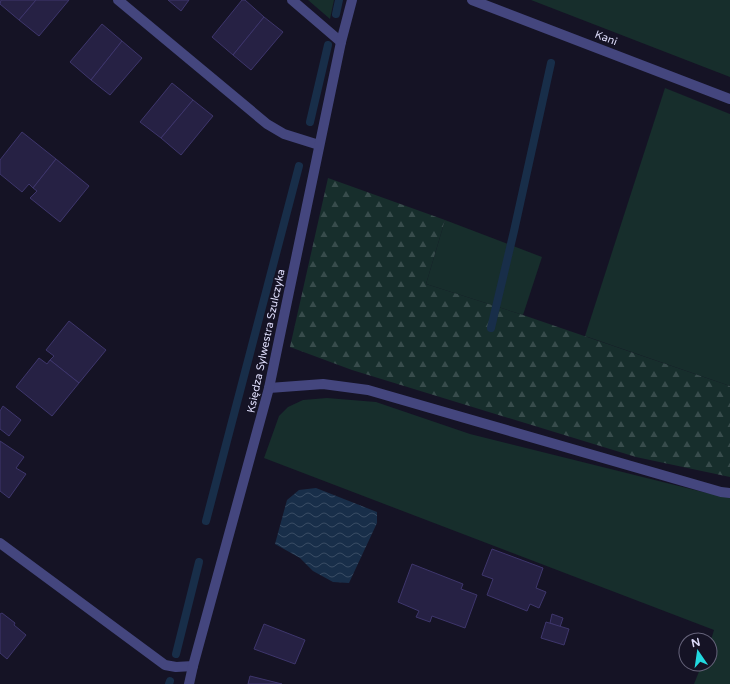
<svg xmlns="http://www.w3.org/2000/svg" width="730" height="684" font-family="'Varela Round',sans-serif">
  <defs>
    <pattern id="forest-firs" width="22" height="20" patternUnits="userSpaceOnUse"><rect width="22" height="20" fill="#172e2c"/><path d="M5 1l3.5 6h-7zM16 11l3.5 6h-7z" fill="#384c4c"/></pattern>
    <pattern id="water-waves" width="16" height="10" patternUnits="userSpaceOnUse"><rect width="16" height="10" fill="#182e49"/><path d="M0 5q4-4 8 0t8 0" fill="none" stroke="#394c64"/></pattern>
  </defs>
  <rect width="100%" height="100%" fill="#151325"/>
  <g fill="#172e2c">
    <path d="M308 0H334L330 19Z"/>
    <path d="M531 0H730V77Z"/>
    <path d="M665 88 730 114V386L585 336Z"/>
    <path d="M445 220 542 257 523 315 426 284Z"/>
    <path d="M327 398 376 402 470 434 707 493 730 496V684H694L702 664H710V643L714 630 264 458 279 416 288 407 303 400Z"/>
  </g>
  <path fill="url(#forest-firs)" d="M328 178 445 220 426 284 523 315 730 386V477L636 457 352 370 290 347Z"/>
  <path fill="url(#water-waves)" d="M316 488 377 512V523L349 583 333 582 313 571 300 558 275 544 287 500 299 490Z"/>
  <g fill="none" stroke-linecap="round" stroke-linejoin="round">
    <g stroke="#182e49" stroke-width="8">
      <path d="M336 14 339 0"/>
      <path d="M310 122 328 45"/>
      <path d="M491 328 514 231 551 63"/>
      <path d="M206 521 299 166"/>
      <path d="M176 654 199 562"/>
      <path d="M169 684 170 681"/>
    </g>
  </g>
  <g fill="#262144" stroke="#3e366c">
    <path d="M1 0H36L19 20 0 4Z"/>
    <path d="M36 0H69L39 36 19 20Z"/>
    <path d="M168 0H189L181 11Z"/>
    <path d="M242 0H245L264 17 233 55 212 37Z"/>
    <path d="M264 17 283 32 251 70 233 55Z"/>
    <path d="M102 24 122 41 91 80 70 62Z"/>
    <path d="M122 41 142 58 110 95 91 80Z"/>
    <path d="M172 83 193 100 161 138 140 122Z"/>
    <path d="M193 100 213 116 181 155 161 138Z"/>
    <path d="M22 132 56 159 33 188 29 184 22 192 0 174V160Z"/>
    <path d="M56 159 89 186 60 222 30 198 37 191 33 188Z"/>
    <path d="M69 321 106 350 79 383 50 360 54 356 46 350Z"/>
    <path d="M39 358 47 364 50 360 79 383 52 416 16 387Z"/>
    <path d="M3 406 21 420 9 436 0 429V411Z"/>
    <path d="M0 441 24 457 16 468 26 474 9 498 0 491Z"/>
    <path d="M492 549 543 568 536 588 546 592 539 608 530 604 527 611 487 595 493 579 482 575Z"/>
    <path d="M412 564 463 584 461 589 477 595 465 628 432 616 430 622 416 617 419 611 398 602Z"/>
    <path d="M2 613 15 623 14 625 26 635 7 659 0 653V614Z"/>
    <path d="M552 614 563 618 560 627 550 623Z"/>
    <path d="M546 622 569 629 564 645 541 638Z"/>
    <path d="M264 624 305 640 295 664 254 649Z"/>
    <path d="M250 676 282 684H248Z"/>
  </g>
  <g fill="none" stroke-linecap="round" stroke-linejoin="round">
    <g stroke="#44467e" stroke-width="10">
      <path d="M118 0 267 124 284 134 319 145"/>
      <path d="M292 0 341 42"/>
      <path d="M472 0 730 99"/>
      <path d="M269 388 323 384 368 390 721 492 730 493"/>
      <path d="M0 543 165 665 176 667 193 666"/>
      <path d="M189 684 193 666 269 388 341 42 352 0"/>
    </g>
  </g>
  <g text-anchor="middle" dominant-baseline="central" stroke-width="3" stroke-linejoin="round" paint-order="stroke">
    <g font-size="11" fill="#dddcfa" stroke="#151325">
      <text transform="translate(606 38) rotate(21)">Kani</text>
      <text transform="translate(266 341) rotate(-78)">Księdza Sylwestra Szulczyka</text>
    </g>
  </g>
  <g transform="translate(698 652) rotate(347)"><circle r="19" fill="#151325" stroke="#65637a"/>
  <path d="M0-3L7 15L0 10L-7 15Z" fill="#22d9e0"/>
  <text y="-6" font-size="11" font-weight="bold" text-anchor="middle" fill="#dddcfa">N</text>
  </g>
</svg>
